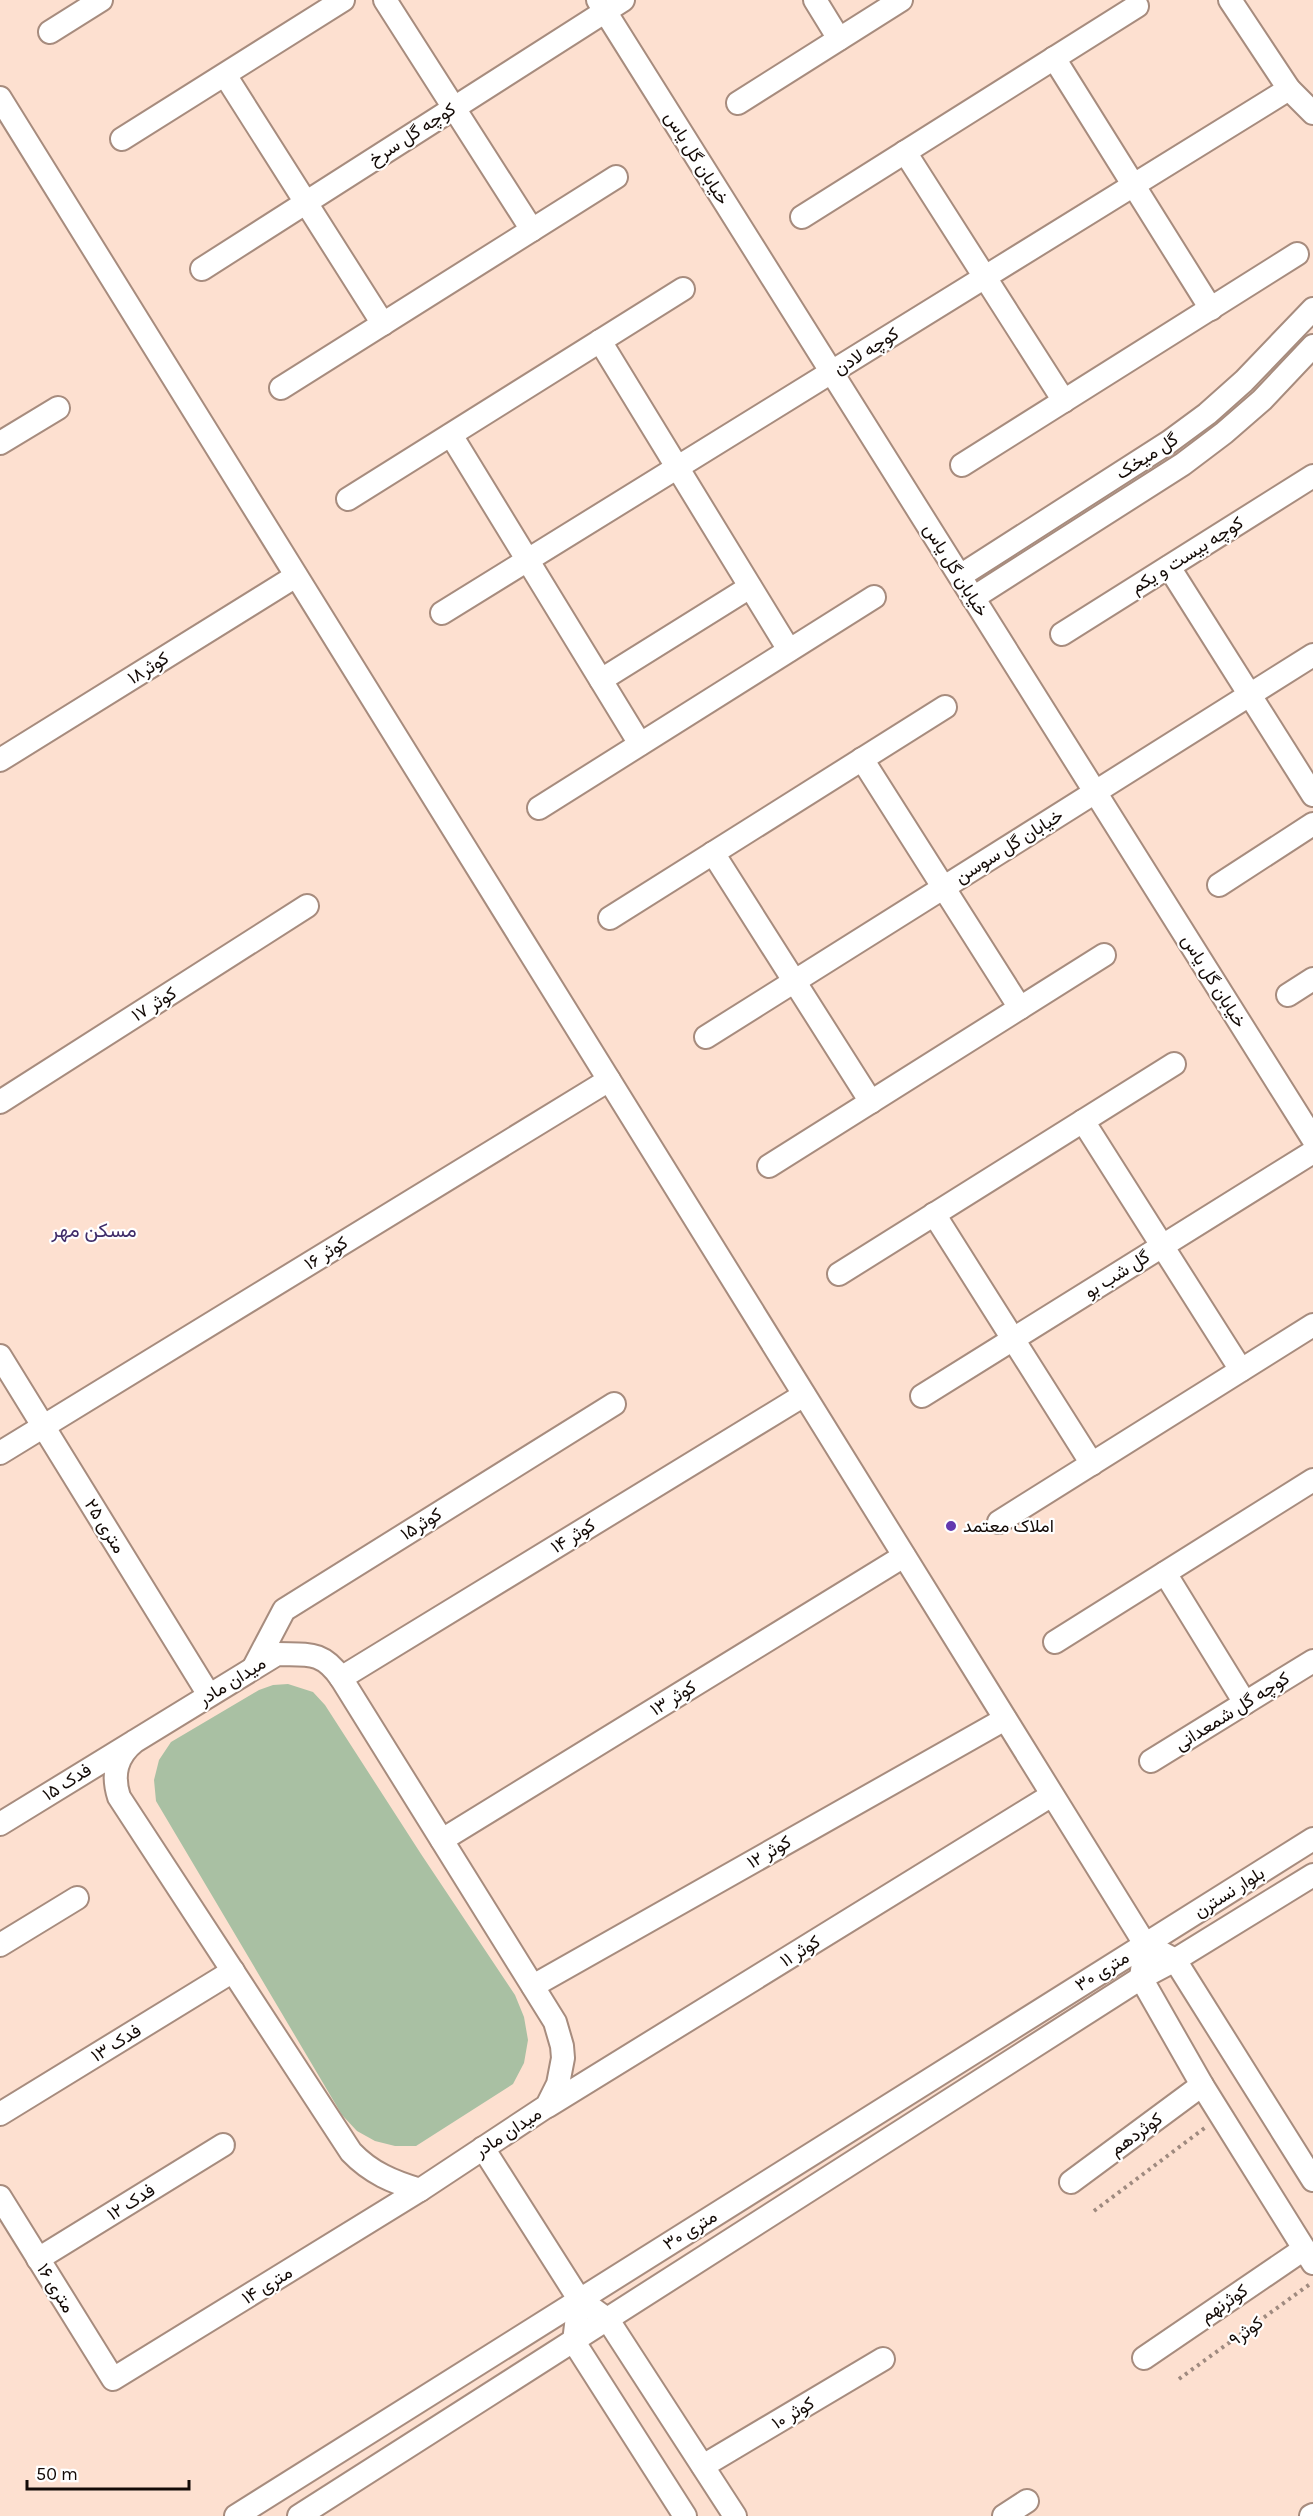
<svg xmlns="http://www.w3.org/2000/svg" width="1313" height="2516" font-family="Karla,Vazirmatn,sans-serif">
  <rect width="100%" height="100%" fill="#fde0d0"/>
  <path fill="#a9c0a3" d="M288 1684 313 1692 325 1705 421 1854 515 1995 524 2017 528 2040 524 2063 513 2084 416 2146H395L375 2141 357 2131 342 2115 156 1801 154 1780 159 1760 171 1742 259 1690 273 1685Z"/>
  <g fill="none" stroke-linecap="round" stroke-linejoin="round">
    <g stroke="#a78c7e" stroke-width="26">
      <g id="minor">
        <path d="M385 0 532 230"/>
        <path d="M598 0 1313 1139"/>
        <path d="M815 0 839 39"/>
        <path d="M1230 0 1289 89 1313 113"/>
        <path d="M50 32 101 0"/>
        <path d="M1054 58 1211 309"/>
        <path d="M225 75 383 324"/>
        <path d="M0 98 1145 1944 1175 1960 1313 2180"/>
        <path d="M738 103 901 0"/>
        <path d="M122 139 343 0"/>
        <path d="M905 152 1064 401"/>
        <path d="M802 217 1137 6"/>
        <path d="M202 269 623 0"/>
        <path d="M600 341 789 650"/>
        <path d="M281 388 616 177"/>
        <path d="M451 435 640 744"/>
        <path d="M0 443 58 408"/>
        <path d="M962 465 1297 254"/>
        <path d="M348 499 683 289"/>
        <path d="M1169 567 1313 795"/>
        <path d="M960 576 1169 442 1207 414 1244 381 1313 309"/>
        <path d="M973 598 1183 464 1224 433 1262 400 1313 346"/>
        <path d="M442 613 1289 89"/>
        <path d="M1062 634 1313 476"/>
        <path d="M601 680 750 587"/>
        <path d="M862 759 1020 1008"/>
        <path d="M0 760 296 576"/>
        <path d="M539 808 874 597"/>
        <path d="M713 853 871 1102"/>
        <path d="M1219 885 1313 824"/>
        <path d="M610 918 945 707"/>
        <path d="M1288 995 1313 979"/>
        <path d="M706 1037 1313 655"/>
        <path d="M0 1102 307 906"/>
        <path d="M1083 1121 1241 1370"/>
        <path d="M769 1166 1104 955"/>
        <path d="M934 1214 1092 1464"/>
        <path d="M839 1274 1174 1064"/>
        <path d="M0 1356 209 1695"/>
        <path d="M922 1396 1313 1152"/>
        <path d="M0 1453 609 1080"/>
        <path d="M999 1522 1313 1325"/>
        <path d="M1165 1573 1245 1703"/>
        <path d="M1055 1642 1313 1480"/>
        <path d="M254 1667 284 1610 614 1404"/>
        <path d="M341 1678 804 1395"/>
        <path d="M1151 1761 1313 1661"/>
        <path d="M0 1824 277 1654C307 1655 322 1650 341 1678L555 2022 562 2046 563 2058 558 2084 547 2106 420 2190C393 2182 371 2173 351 2152L119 1797C112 1775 116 1756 135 1741"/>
        <path d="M442 1840 904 1556"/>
        <path d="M0 1945 77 1898"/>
        <path d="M1143 1963 1141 1978 1202 2085 1313 2263"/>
        <path d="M533 1986 1005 1719"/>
        <path d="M548 2106 1052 1795"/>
        <path d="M0 2114 233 1971"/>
        <path d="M483 2148 579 2299 608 2320 735 2516"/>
        <path d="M1071 2182 1202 2085"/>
        <path d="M0 2197 113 2379 420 2190"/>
        <path d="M38 2259 223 2145"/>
        <path d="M579 2299 574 2342 685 2516"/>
        <path d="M1144 2358 1304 2249"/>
        <path d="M703 2466 883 2359"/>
        <path d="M236 2516 1313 1839"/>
        <path d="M299 2516 1141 1978 1175 1960 1313 1875"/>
        <path d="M1004 2516 1027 2501"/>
        <path d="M1311 2516 1313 2515"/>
      </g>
    </g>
    <g stroke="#9f8a7f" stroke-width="4" stroke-dasharray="3 4.5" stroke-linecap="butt">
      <path d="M1094 2211 1206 2127"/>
      <path d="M1179 2379 1310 2284"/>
    </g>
    <use href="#minor" stroke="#fff" stroke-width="22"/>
  </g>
  <circle fill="#6338af" stroke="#fff" stroke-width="2" cx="951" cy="1526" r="6"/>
  <g text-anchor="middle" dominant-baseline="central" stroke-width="4.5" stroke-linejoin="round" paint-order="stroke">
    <g font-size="18" fill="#130a06" stroke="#fff">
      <text transform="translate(412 134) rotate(-33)">کوچه گل سرخ</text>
      <text transform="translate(697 158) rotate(58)">خیابان گل یاس</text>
      <text transform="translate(866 351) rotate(-32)">کوچه لادن</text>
      <text transform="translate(1147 456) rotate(-33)">گل میخک</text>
      <text transform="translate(1187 555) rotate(-32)">کوچه بیست و یکم</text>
      <text transform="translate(956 570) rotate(58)">خیابان گل یاس</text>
      <text transform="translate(148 668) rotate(-32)">کوثر۱۸</text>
      <text transform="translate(1009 846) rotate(-32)">خیابان گل سوسن</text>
      <text transform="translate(1214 981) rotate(58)">خیابان گل یاس</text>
      <text transform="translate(154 1004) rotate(-32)">کوثر ۱۷</text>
      <text transform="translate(326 1253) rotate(-32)">کوثر ۱۶</text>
      <text transform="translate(1117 1274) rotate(-32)">گل شب بو</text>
      <text transform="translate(421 1524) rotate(-32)">کوثر۱۵</text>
      <text transform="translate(105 1526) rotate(58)">۲۵ متری</text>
      <text transform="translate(573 1536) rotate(-32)">کوثر ۱۴</text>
      <text transform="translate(232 1681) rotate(-32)">میدان مادر</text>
      <text transform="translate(673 1698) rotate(-32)">کوثر ۱۳</text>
      <text transform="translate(1232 1711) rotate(-32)">کوچه گل شمعدانی</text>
      <text transform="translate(67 1782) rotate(-32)">فدک ۱۵</text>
      <text transform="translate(769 1852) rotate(-30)">کوثر ۱۲</text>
      <text transform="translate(1229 1892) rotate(-32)">بلوار نسترن</text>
      <text transform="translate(800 1951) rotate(-32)">کوثر ۱۱</text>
      <text transform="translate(1102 1971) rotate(-32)">۳۰ متری</text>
      <text transform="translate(116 2043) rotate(-32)">فدک ۱۳</text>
      <text transform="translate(508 2132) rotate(-33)">میدان مادر</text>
      <text transform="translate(1136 2134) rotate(-36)">کوثردهم</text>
      <text transform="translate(131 2202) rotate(-32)">فدک ۱۲</text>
      <text transform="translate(690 2230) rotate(-32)">۳۰ متری</text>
      <text transform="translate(267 2285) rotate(-32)">۱۴ متری</text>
      <text transform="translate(56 2288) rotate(58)">۱۶ متری</text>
      <text transform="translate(1224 2303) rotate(-34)">کوثرنهم</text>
      <text transform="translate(1246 2331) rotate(-36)">کوثر۹</text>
      <text transform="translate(793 2413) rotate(-31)">کوثر ۱۰</text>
    </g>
    <g font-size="18" fill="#130a06" stroke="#fff" text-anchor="start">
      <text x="963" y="1526">املاک معتمد</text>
    </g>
    <g font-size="20" fill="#402d69" stroke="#fff">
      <text x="94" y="1230">مسکن مهر</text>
    </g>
  </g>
  <path d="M27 2480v9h162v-9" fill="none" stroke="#130a06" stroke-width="3"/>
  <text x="36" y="2480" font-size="18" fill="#130a06" stroke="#ffffff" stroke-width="4.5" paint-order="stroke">50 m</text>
</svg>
